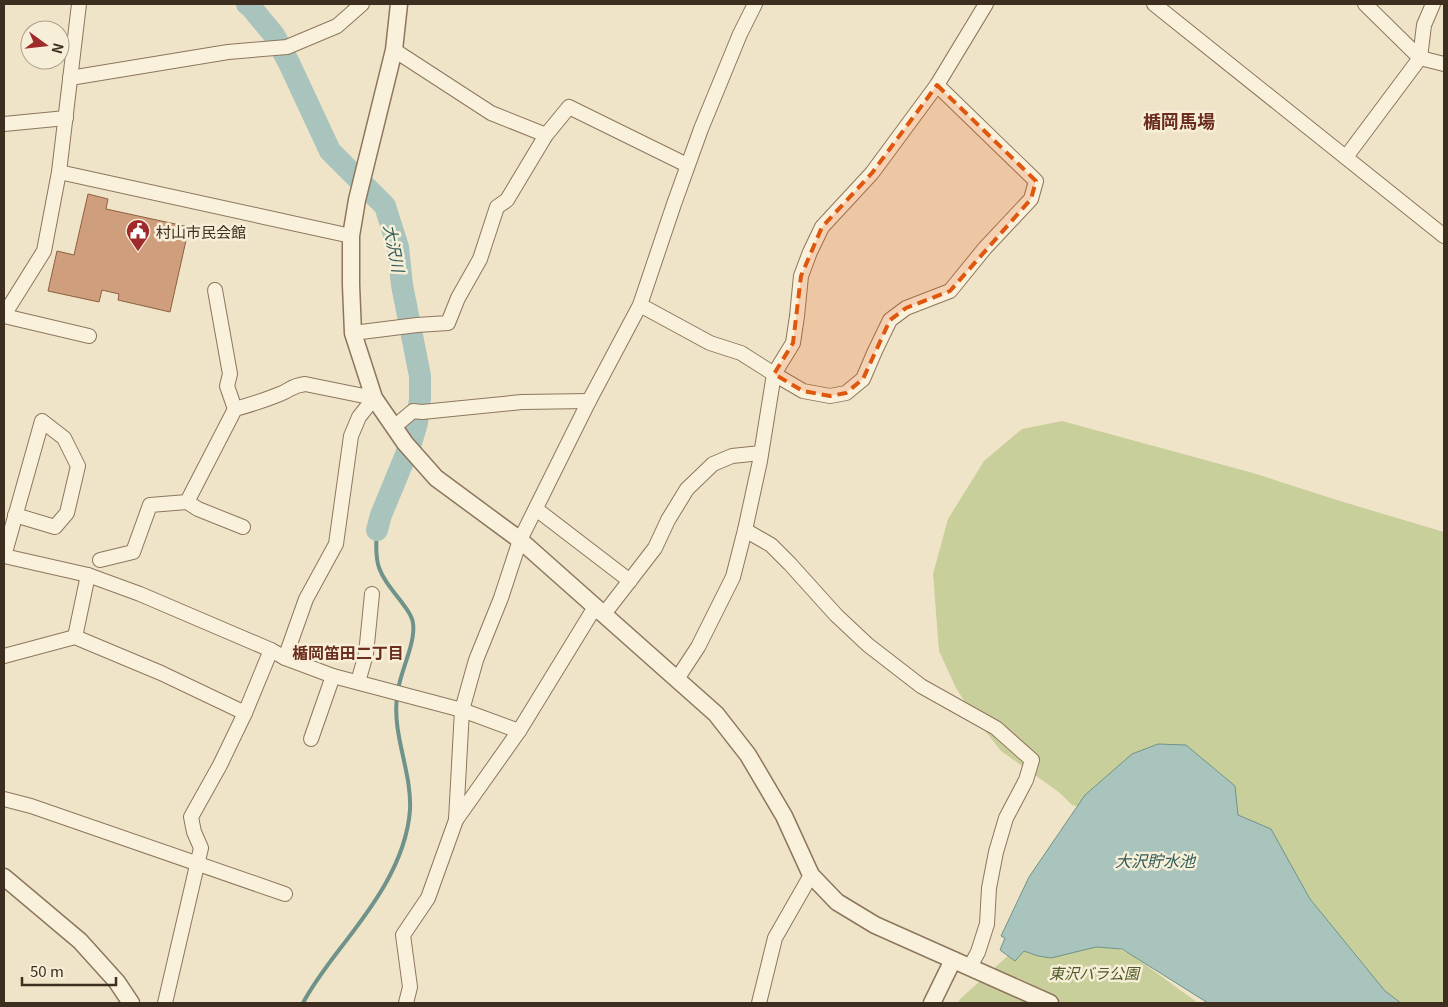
<svg xmlns="http://www.w3.org/2000/svg" width="1448" height="1007" font-family="Georgia,'Noto Sans JP',serif">
  <rect width="100%" height="100%" fill="#f0e4c8"/>
  <g fill="#c9cf9b">
    <path d="M1062 421 1253 473 1340 501 1444 532V1003H1375L1122 818 1072 805 1060 793 1001 751 975 718 956 688 939 651 933 574 948 519 984 461 1022 429Z"/>
    <path d="M1098 940 1132 955 1198 1003H958L960 999 1010 954Z"/>
  </g>
  <path fill="#a9c4bc" stroke="#6f938a" d="M1158 744 1186 745 1235 786 1238 815 1271 829 1310 899 1385 991 1401 1003H1208L1122 949 1096 947 1051 958 1038 956 1024 951 1015 961 1000 950 1005 938 1001 936 1029 877 1085 795 1132 754Z"/>
  <g fill="none" stroke-linecap="round" stroke-linejoin="round">
    <g stroke="#6f938a" stroke-width="4">
      <path d="M377 530C374 566 378 572 400 600 405 607 412 614 413 623 416 642 401 670 398 690"/>
      <path d="M303 1003C313 984 326 967 339 950 371 909 406 863 410 810 412 772 392 735 397 697"/>
    </g>
    <path stroke="#a9c4bc" stroke-width="22" d="M247 4 250 6 274 35 289 63 330 151 385 206 398 247 402 285 420 376V398L417 423 412 440 381 515 377 530"/>
  </g>
  <path fill="#cf9f7d" stroke="#8d5f41" d="M88 194 108 199 106 209 189 227 170 312 118 300 119 294 102 290 99 302 48 291 57 251 74 255Z"/>
  <g fill="none" stroke-linecap="round" stroke-linejoin="round">
    <g stroke="#8d765c" stroke-width="16">
      <g id="minor">
        <path d="M1154 4 1444 236"/>
        <path d="M1365 4 1420 58 1444 64"/>
        <path d="M394 50 491 113 546 135"/>
        <path d="M70 78 228 52 287 47 337 26 362 4"/>
        <path d="M4 124 66 118"/>
        <path d="M1346 157 1420 58 1424 25 1433 4"/>
        <path d="M59 172 351 236"/>
        <path d="M215 290 230 374 227 386 235 409"/>
        <path d="M640 305 710 343 741 353 774 374 803 391 830 396 846 393 863 379 875 351 890 320 906 308 950 291 985 248 1031 199 1036 181 937 85"/>
        <path d="M4 315 44 251 59 172 79 4"/>
        <path d="M4 316 89 336"/>
        <path d="M353 333 417 325 448 323 458 298 480 259 497 207 507 200 546 135 569 107 687 165"/>
        <path d="M394 427 413 411 422 412 522 402 589 401"/>
        <path d="M187 502 198 509 243 527"/>
        <path d="M536 509 630 581"/>
        <path d="M745 530 771 545 790 564 836 615 868 645 921 686 996 728 1032 760 1026 780 1006 818 996 852 989 888 987 924 978 952 970 967"/>
        <path d="M4 556 88 575 140 594 271 650 285 658 333 676 462 710 519 731"/>
        <path d="M4 556 42 421 64 438 78 466 67 513 55 527 15 515"/>
        <path d="M100 560 133 552 150 505 187 502 235 409C250 405 265 400 280 394 291 390 290 386 305 384L374 398 359 417 351 436 336 544 306 599 285 658"/>
        <path d="M604 614 655 548 668 520 687 489 713 464 732 456 761 453"/>
        <path d="M75 637 88 575"/>
        <path d="M4 656 75 637 161 673 245 713 271 650"/>
        <path d="M677 679 698 647 733 577 745 530 760 461 774 374 793 343 797 316 801 276 810 252 822 227 872 173 937 85 986 4"/>
        <path d="M358 682 366 654 372 594"/>
        <path d="M311 739 333 676"/>
        <path d="M4 799 31 806 285 894"/>
        <path d="M456 820 462 710 476 660 501 598 520 540 589 401 640 305 674 204 701 129 740 34 755 4"/>
        <path d="M165 1003 201 848 194 832 191 817 220 765 245 713"/>
        <path d="M406 1003 410 987 403 935 428 898 456 820 519 731 595 607"/>
        <path d="M759 1003 775 938 811 875"/>
      </g>
    </g>
    <g stroke="#8d765c" stroke-width="19">
      <g id="tertiary">
        <path d="M399 4 394 50 357 200 351 236V285L353 333 374 398 405 443 436 478 520 540 716 714 748 755 784 816 811 875 837 902 875 925 1050 1003"/>
        <path d="M4 877 80 941 117 982 131 1003"/>
        <path d="M932 1003 953 960"/>
      </g>
    </g>
    <use href="#minor" stroke="#faf1dc" stroke-width="14"/>
    <use href="#tertiary" stroke="#faf1dc" stroke-width="16"/>
  </g>
  <path fill="#df570d" fill-opacity="0.2" stroke="#df570d" stroke-width="4" stroke-dasharray="10 6" stroke-linejoin="round" d="M937 85 1036 181 1031 199 950 291 906 308 890 320 863 379 846 393 830 396 803 391 774 374 793 343 801 276 822 227 872 173Z"/>
  <defs>
    <g id="civic-pin" transform="scale(1.25)"><path d="M0 17L-7.5 6A9.5 9.5 0 1 1 7.5 6Z" fill="#9e2a2b" stroke="#f7eed8"/><path d="M-.6-6.5H3V-4.5H.6V-3L4-1V1h2V6H-6V1h2V-1L-.6-3ZM-1.2 2.5V6h2.4V2.5Z" fill="#fff"/></g>
  </defs>
  <g fill-rule="evenodd">
    <use href="#civic-pin" x="138" y="231"/>
  </g>
  <g text-anchor="middle" dominant-baseline="central" stroke-width="5" stroke-linejoin="round" paint-order="stroke">
    <g font-size="15" fill="#3d2e20" stroke="#f7eed8" text-anchor="start">
      <text x="156" y="231">村山市民会館</text>
    </g>
    <g font-size="15" font-style="italic" fill="#4d5a26" stroke="#f7eed8">
      <text x="1094" y="972">東沢バラ公園</text>
    </g>
    <g font-size="16" font-style="italic" fill="#2f5d5a" stroke="#f7eed8">
      <text transform="translate(395 248) rotate(79)">大沢川</text>
      <text x="1155" y="860">大沢貯水池</text>
    </g>
    <g font-size="16" font-weight="bold" fill="#6b2e1e" stroke="#f7eed8">
      <text x="348" y="652">楯岡笛田二丁目</text>
    </g>
    <g font-size="18" font-weight="bold" fill="#6b2e1e" stroke="#f7eed8">
      <text x="1179" y="120">楯岡馬場</text>
    </g>
  </g>
  <rect width="1448" height="1007" fill="none" stroke="#3d2e20" stroke-width="10"/>
  <g transform="translate(45 45) rotate(105)"><circle r="24" fill="#f7eed8" stroke="#ada18e"/>
  <path d="M0-4L9 19L0 12L-9 19Z" fill="#9e2a2b"/>
  <text y="-8" font-size="14" font-weight="bold" text-anchor="middle" fill="#3d2e20">N</text>
  </g>
  <path d="M22 977v8h94v-8" fill="none" stroke="#3d2e20" stroke-width="2.5"/>
  <text x="30" y="977" font-size="15" fill="#3d2e20" stroke="#f7eed8" stroke-width="4" paint-order="stroke">50 m</text>
</svg>
